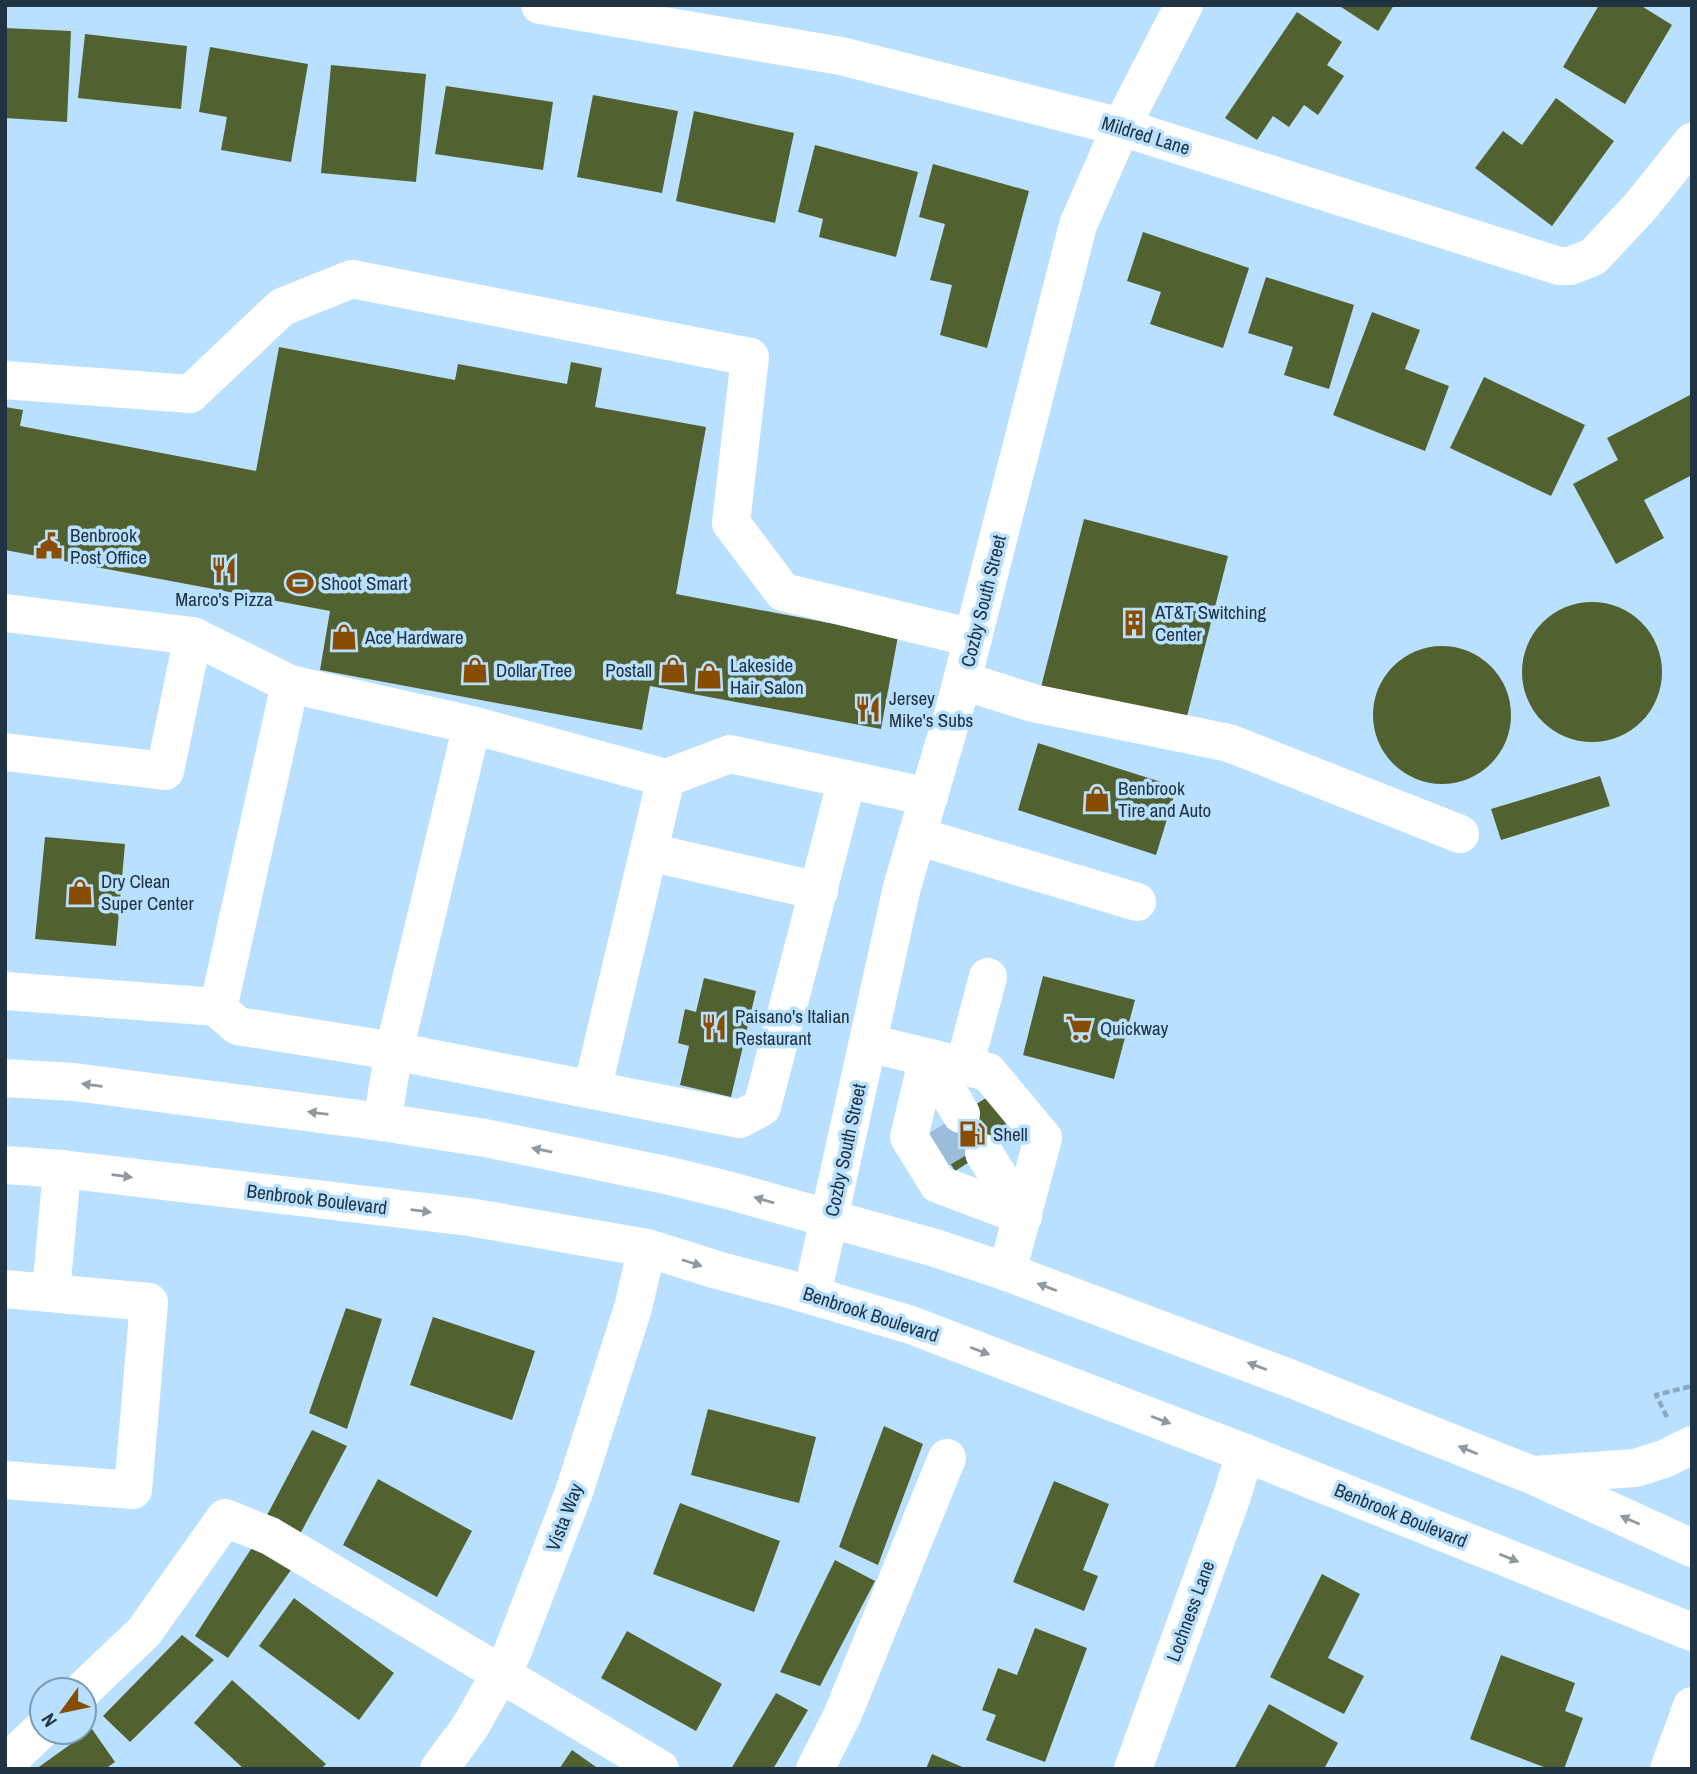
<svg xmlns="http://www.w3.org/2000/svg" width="1697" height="1774" font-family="'Archivo Narrow',sans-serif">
  <rect width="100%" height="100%" fill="#bae0ff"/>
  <g fill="#526130">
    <path d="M1338 5H1394L1378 31Z"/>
    <path d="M1599 5H1640L1672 25 1625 104 1563 67Z"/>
    <path d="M1297 12 1342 42 1327 65 1344 76 1318 115 1304 105 1289 127 1273 116 1257 140 1225 118Z"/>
    <path d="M5 28 71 31 67 122 5 118Z"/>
    <path d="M85 34 187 46 181 109 78 98Z"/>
    <path d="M210 47 308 64 291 162 221 150 227 117 199 112Z"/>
    <path d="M331 65 426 74 416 182 321 173Z"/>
    <path d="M446 86 553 102 543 170 435 154Z"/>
    <path d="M593 95 678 111 662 193 577 177Z"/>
    <path d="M1556 98 1614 141 1552 226 1475 168 1503 131 1522 145Z"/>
    <path d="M694 111 794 133 775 223 676 201Z"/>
    <path d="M815 145 918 172 896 257 819 237 823 219 798 212Z"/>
    <path d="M933 164 1029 191 987 348 940 335 952 285 930 280 945 224 919 217Z"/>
    <path d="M1143 232 1249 268 1223 348 1150 324 1161 292 1127 281Z"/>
    <path d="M1266 277 1354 305 1329 389 1284 375 1293 347 1248 333Z"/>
    <path d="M1372 312 1420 330 1405 369 1449 386 1425 451 1333 415Z"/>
    <path d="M279 347 455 380 458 364 567 384 571 362 602 368 595 407 706 427 676 594 898 636 881 729 650 686 642 730 320 670 330 611 5 550V407L23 410 20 426 256 471Z"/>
    <path d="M1484 377 1585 425 1551 496 1450 448Z"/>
    <path d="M1692 394V475L1644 500 1664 538 1616 564 1573 484 1618 460 1607 438Z"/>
    <path d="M1084 519 1228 556 1184 728 1040 691Z"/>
    <circle cx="1592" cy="672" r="70"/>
    <circle cx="1442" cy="715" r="69"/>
    <path d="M1038 743 1177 787 1156 855 1018 810Z"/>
    <path d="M1600 776 1610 806 1501 840 1491 809Z"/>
    <path d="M45 837 125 844 116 946 35 939Z"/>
    <path d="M1043 976 1135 1000 1114 1079 1023 1055Z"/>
    <path d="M704 978 756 991 731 1097 680 1085 689 1046 678 1043 685 1009 696 1012Z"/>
    <path d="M989 1096 1013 1135 955 1171 931 1133Z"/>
    <path d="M346 1308 382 1319 347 1429 309 1413Z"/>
    <path d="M433 1317 535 1351 512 1420 410 1385Z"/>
    <path d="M708 1409 816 1437 799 1503 691 1475Z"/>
    <path d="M884 1426 923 1444 878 1565 839 1547Z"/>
    <path d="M312 1430 347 1446 299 1536 265 1519Z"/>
    <path d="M378 1479 472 1531 437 1597 343 1545Z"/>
    <path d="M1054 1481 1109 1504 1083 1570 1098 1576 1084 1611 1013 1582Z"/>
    <path d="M680 1503 780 1541 754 1612 653 1574Z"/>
    <path d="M253 1546 291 1570 228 1658 195 1636Z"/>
    <path d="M835 1560 875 1581 820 1686 780 1672Z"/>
    <path d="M1322 1574 1360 1594 1328 1658 1364 1676 1344 1714 1270 1677Z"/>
    <path d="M294 1598 394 1673 359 1720 259 1646Z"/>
    <path d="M1035 1628 1087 1648 1045 1762 986 1740 996 1715 982 1710 998 1668 1017 1675Z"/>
    <path d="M627 1631 722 1684 696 1731 601 1678Z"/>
    <path d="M182 1635 214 1660 130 1742 103 1716Z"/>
    <path d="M1501 1655 1575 1683 1565 1711 1583 1718 1564 1769H1549L1470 1739Z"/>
    <path d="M232 1680 326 1764 321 1769H244L194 1723Z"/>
    <path d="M776 1693 808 1710 773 1769H731Z"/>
    <path d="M1269 1704 1338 1743 1324 1769H1234Z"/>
    <path d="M92 1729 115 1762 105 1769H36Z"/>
    <path d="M572 1750 599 1769H559Z"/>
    <path d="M932 1754 967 1769H926Z"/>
  </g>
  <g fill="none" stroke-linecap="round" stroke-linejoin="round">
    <path stroke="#9bbdd9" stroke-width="38" stroke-dasharray="38 19" stroke-linecap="butt" d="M941 1126 964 1165"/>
    <path stroke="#89a8c2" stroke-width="4.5" stroke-dasharray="7 3.5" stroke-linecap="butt" d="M1667 1417 1656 1395 1692 1386"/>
    <g stroke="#fff" stroke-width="38">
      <path d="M540 5 841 56 1121 127 1559 266H1570L1593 257 1640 207 1692 142"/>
      <path d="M5 380 190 394 282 307 352 279 750 357 731 523 783 592 973 638"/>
      <path d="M5 613 193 636 290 684 472 725"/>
      <path d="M963 681 1033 703 1229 743 1460 834"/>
      <path d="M290 684 218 1009 238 1026 394 1051 740 1119 762 1107 847 779"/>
      <path d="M5 752 165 771 193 636"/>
      <path d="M917 836 1137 902"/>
      <path d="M649 852 819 891"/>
      <path d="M5 991 217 1007"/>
      <path d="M868 1043 988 1072 1043 1138 1007 1272"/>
      <path d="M928 1058 909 1137 938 1184 1023 1216"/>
      <path d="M928 1058 961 1114"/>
      <path d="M964 1067 988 977"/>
      <path d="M592 1090 666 778"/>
      <path d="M382 1122 394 1051 472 725 666 778 730 754 929 797"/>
      <path d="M984 1153 1023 1216"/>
      <path d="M5 1289 149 1302 133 1490 5 1480"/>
      <path d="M51 1293 62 1169"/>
      <path d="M812 1295 902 887 957 700 1078 225 1121 127 1184 5"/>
      <path d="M83 1690 144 1632 225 1518 270 1536 660 1769"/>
      <path d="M5 1764 42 1729"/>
      <path d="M439 1769 470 1727 512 1653 574 1492 633 1308 647 1248"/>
      <path d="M815 1769 842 1716 947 1458"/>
      <path d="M1133 1769 1232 1496 1245 1453"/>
      <path d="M1669 1769 1692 1706"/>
    </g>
    <g stroke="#fff" stroke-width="38">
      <path d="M5 1078 74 1082 382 1122 485 1138 670 1176 727 1190 935 1248 1007 1272 1289 1378 1532 1475 1692 1548"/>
      <path d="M5 1165 62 1169 469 1217 647 1248 717 1270 793 1290 911 1325 1245 1453 1692 1632"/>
      <path d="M1534 1475 1635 1468 1664 1459 1692 1445"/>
    </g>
  </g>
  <defs><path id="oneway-solid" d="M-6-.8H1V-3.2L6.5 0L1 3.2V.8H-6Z" transform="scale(1.75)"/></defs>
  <g fill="#9099a0">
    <use href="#oneway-solid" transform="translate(92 1085) rotate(-173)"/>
    <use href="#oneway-solid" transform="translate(318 1113) rotate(-173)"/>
    <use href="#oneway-solid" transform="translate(542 1150) rotate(-169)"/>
    <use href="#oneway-solid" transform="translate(122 1176) rotate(7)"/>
    <use href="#oneway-solid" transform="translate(764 1200) rotate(-164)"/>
    <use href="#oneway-solid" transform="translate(421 1211) rotate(7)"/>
    <use href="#oneway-solid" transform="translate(692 1263) rotate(18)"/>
    <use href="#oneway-solid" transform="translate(1047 1287) rotate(-159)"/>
    <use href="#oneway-solid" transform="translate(980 1351) rotate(21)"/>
    <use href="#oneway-solid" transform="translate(1257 1366) rotate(-159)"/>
    <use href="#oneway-solid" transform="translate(1161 1420) rotate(21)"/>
    <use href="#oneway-solid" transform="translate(1468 1450) rotate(-158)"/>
    <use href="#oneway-solid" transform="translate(1630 1520) rotate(-156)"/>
    <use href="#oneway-solid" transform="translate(1509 1558) rotate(22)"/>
  </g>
  <defs>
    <g id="civic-bare" transform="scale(2.1)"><path d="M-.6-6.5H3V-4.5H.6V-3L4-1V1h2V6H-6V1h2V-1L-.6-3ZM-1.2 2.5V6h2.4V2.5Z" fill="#874d03" stroke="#bae0ff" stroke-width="2.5" paint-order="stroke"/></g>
    <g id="restaurant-bare" transform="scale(2.1)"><path d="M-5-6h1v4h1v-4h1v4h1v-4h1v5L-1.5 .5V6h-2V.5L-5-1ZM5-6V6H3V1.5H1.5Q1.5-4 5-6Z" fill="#874d03" stroke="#bae0ff" stroke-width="2.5" paint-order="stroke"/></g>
    <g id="stadium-bare" transform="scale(2.1)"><path d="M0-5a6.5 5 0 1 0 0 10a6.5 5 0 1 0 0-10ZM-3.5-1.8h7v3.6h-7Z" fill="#874d03" stroke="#bae0ff" stroke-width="2.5" paint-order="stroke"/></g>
    <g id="building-bare" transform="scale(2.1)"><path d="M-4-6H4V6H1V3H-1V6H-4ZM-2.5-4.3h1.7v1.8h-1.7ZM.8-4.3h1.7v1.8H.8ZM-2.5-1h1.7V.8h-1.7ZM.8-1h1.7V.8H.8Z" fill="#874d03" stroke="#bae0ff" stroke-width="2.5" paint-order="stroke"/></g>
    <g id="shop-bare" transform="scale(2.1)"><path d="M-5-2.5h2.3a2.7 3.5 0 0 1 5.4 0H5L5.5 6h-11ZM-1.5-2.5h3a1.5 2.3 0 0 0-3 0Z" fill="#874d03" stroke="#bae0ff" stroke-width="2.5" paint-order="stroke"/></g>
    <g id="supermarket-bare" transform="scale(2.1)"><path d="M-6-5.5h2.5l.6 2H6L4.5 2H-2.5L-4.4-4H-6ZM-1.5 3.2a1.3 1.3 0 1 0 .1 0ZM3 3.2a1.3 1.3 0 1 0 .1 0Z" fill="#874d03" stroke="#bae0ff" stroke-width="2.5" paint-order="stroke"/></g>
    <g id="fuel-bare" transform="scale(2.1)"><path d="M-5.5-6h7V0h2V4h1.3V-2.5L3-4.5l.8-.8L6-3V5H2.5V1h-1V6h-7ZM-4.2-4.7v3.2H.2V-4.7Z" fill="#874d03" stroke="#bae0ff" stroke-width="2.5" paint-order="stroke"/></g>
  </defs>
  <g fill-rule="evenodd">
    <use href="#civic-bare" x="49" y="546"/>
    <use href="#restaurant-bare" x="224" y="570"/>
    <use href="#stadium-bare" x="300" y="583"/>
    <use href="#building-bare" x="1134" y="623"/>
    <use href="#shop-bare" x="344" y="637"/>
    <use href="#shop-bare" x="475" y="670"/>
    <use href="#shop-bare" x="673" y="670"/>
    <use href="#shop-bare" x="709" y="676"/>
    <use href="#restaurant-bare" x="868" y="709"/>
    <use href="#shop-bare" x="1097" y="799"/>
    <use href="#shop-bare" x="80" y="892"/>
    <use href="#restaurant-bare" x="714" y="1027"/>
    <use href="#supermarket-bare" x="1079" y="1028"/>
    <use href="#fuel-bare" x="972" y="1134"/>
  </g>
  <g text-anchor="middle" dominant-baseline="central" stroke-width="7" stroke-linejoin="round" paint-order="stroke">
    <g font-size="19" fill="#203342" stroke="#bae0ff">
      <text transform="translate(1146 135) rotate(17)">Mildred Lane</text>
      <text transform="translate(983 601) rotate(-76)">Cozby South Street</text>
      <text transform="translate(845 1150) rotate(-78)">Cozby South Street</text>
      <text transform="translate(317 1199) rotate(7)">Benbrook Boulevard</text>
      <text transform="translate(871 1314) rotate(18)">Benbrook Boulevard</text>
      <text transform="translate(1401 1515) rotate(22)">Benbrook Boulevard</text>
      <text transform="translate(564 1517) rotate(-69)">Vista Way</text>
      <text transform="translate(1190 1611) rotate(-70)">Lochness Lane</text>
    </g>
    <g font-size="19" fill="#203342" stroke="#bae0ff" text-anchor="start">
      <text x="70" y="535">Benbrook<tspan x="70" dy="22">Post Office</tspan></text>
      <text x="321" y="583">Shoot Smart</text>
      <text x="224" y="599" text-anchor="middle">Marco's Pizza</text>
      <text x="1155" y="612">AT&amp;T Switching<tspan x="1155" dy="22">Center</tspan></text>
      <text x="365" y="637">Ace Hardware</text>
      <text x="730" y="665">Lakeside<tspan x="730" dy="22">Hair Salon</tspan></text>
      <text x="496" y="670">Dollar Tree</text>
      <text x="652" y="670" text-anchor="end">Postall</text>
      <text x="889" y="698">Jersey<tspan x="889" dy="22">Mike's Subs</tspan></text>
      <text x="1118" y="788">Benbrook<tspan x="1118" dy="22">Tire and Auto</tspan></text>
      <text x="101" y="881">Dry Clean<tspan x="101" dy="22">Super Center</tspan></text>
      <text x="735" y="1016">Paisano's Italian<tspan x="735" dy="22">Restaurant</tspan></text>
      <text x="1100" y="1028">Quickway</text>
      <text x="993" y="1134">Shell</text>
    </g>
  </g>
  <rect width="1697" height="1774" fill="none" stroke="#203342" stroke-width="14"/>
  <g transform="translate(63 1711) rotate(237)"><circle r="33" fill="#bae0ff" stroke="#7c9bb3" stroke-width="2"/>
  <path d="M0-5L12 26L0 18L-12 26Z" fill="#874d03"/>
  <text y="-10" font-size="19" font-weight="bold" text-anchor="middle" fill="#203342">N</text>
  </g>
</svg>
